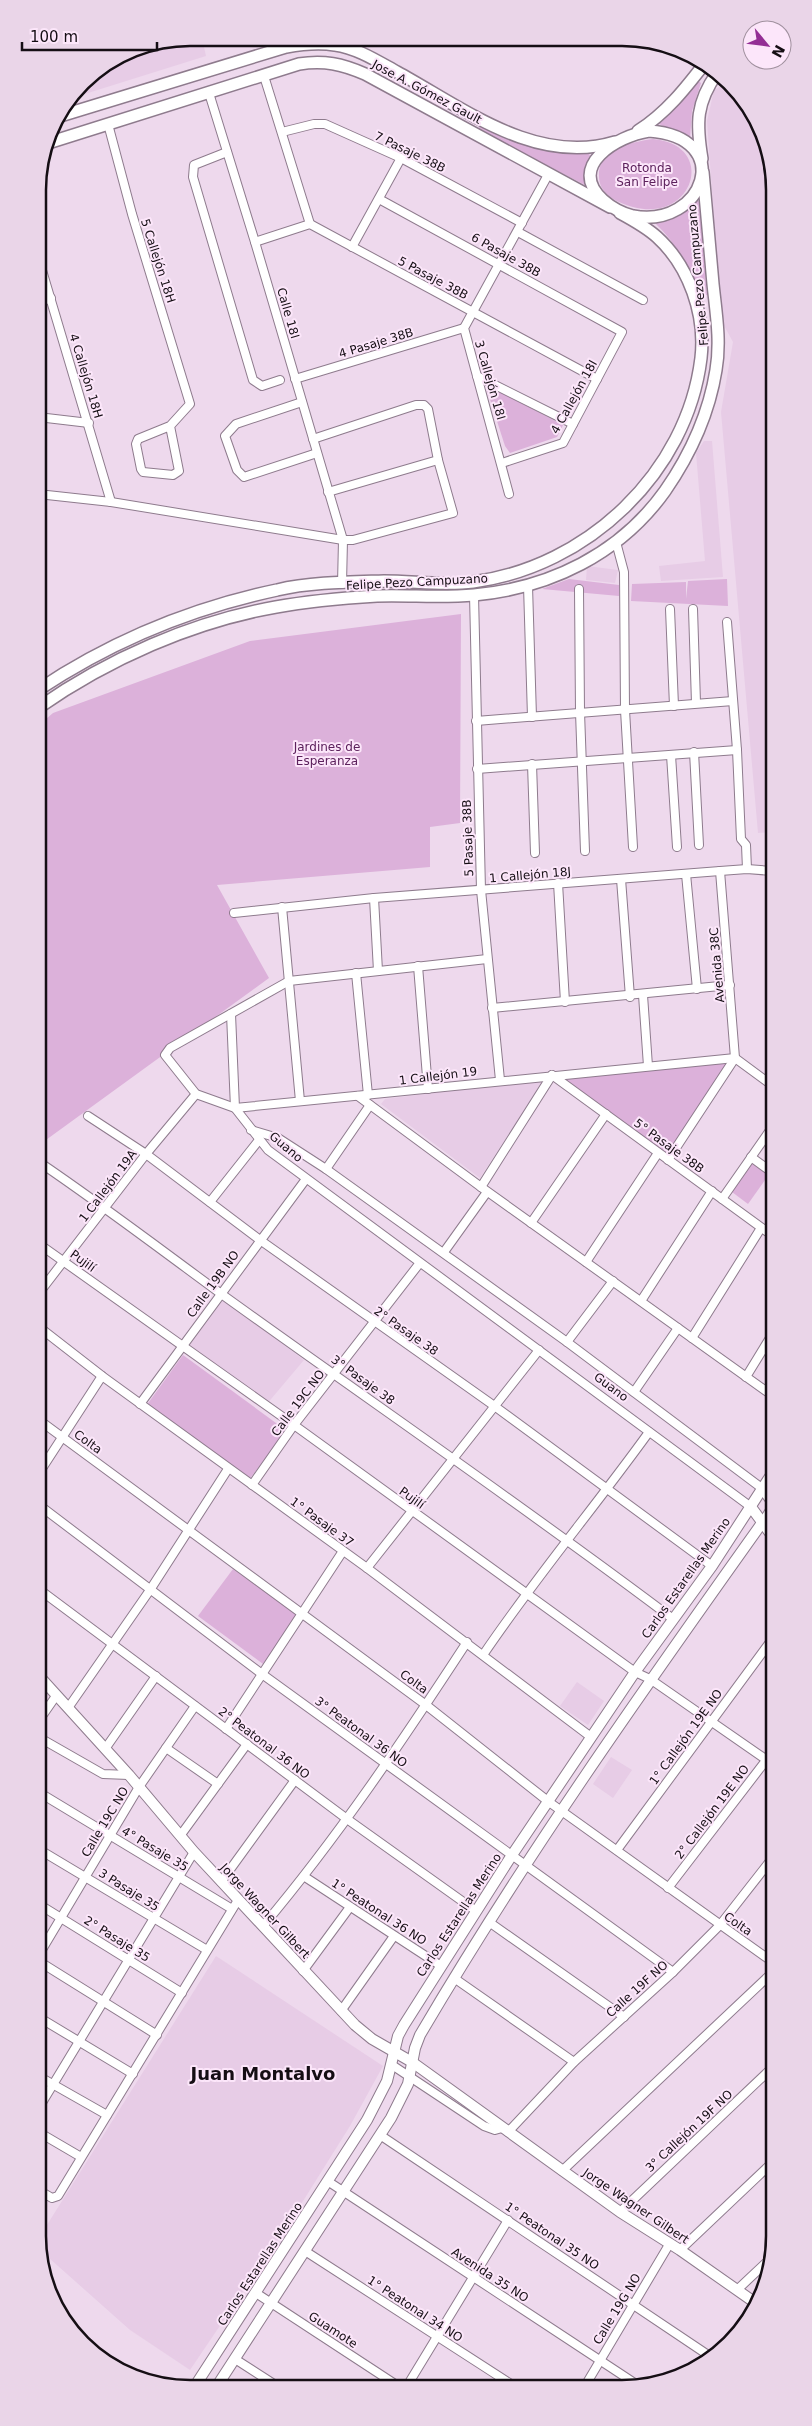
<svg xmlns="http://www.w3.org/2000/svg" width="812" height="2426" font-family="'DejaVu Sans',sans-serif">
  <rect width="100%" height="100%" fill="#eed9ed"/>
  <g fill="#e7cce6">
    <path d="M190 38H202L206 56 72 98 89 76 132 49Z"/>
    <path d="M729 82 759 122 772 161V832L758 833 721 412 733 342 721 320 707 121 714 90Z"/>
    <path d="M704 441H712L723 577 661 581 659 566 705 561 696 453Z"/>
    <path d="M587 566 618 570 615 583 586 580Z"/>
    <path d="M545 1079 480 1178 381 1104 385 1099Z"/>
    <path d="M223 1300 304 1360 266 1405 189 1346Z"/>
    <path d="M577 1682 604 1701 588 1725 560 1706Z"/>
    <path d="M611 1757 632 1770 613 1798 593 1784Z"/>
    <path d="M216 1956 383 2066 350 2126 288 2225 190 2370 130 2330 40 2250V2236Z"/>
  </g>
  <g fill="#dcb1da">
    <path d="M697 80 701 83 692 111 690 139 659 124 668 116Z"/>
    <path d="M481 125C516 143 548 156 589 153L590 156 585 171 586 183 585 185 477 130Z"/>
    <path d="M653 139C722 145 691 235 619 202 609 198 599 189 599 177 597 148 632 142 653 139Z"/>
    <path d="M697 200 699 201 707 295 701 296C690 269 677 244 656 224V222C674 221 686 214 697 200Z"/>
    <path d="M491 387 563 425 557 437 510 453 505 446 487 390Z"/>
    <path d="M569 579 619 585V596L542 589Z"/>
    <path d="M727 579 728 606 631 601 632 584 686 582V599L688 581Z"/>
    <path d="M461 614 460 823 430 827V867L217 885 269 978 39 1145V725L53 713 250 641Z"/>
    <path d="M729 1063 667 1155 560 1077Z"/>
    <path d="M753 1162 770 1173 748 1204 732 1192Z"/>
    <path d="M183 1355 287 1431 248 1481 146 1406Z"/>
    <path d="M233 1569 298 1615 263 1664 198 1616Z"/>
  </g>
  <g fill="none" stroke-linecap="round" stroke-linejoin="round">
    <g stroke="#8e7b8d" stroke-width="10">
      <g id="minor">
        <path d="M264 76 310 224"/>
        <path d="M209 93 255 242 343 540 342 584"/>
        <path d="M108 124 132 214 190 404 170 426 138 439 136 444 141 469 143 472 173 475 179 471 170 426"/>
        <path d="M282 132 314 124H325L401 158 522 223"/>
        <path d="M227 152 194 165 193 177 253 380 262 386 280 380"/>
        <path d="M379 199 622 332 563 443 502 463"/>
        <path d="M518 232 643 300"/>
        <path d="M255 242 310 224 597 379"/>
        <path d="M352 247 401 158"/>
        <path d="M38 257 111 502"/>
        <path d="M38 303 51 298"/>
        <path d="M477 376 573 424"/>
        <path d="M295 379 464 328"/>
        <path d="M302 402 236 424 225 436 237 470 244 477 317 453"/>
        <path d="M38 417 89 423"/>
        <path d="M328 492 438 460"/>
        <path d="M38 494 111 502 343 540H353L453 513 438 460 428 409 424 405H416L313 439"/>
        <path d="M509 494 464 328 549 173"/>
        <path d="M616 542 624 572 625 710 633 847"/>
        <path d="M528 586 532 717"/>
        <path d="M579 589 580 712 585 851"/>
        <path d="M474 595 481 890 500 1080"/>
        <path d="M670 609 674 706"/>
        <path d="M693 609 696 703"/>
        <path d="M727 622 737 750 741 839 746 845 747 869"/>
        <path d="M476 721 733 701"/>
        <path d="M694 752 699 845"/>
        <path d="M671 755 677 847"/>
        <path d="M532 764 535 853"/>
        <path d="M477 769 737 750"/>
        <path d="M686 874 697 989"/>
        <path d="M621 879 630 997"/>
        <path d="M558 883 565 1002"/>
        <path d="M374 898 378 971"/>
        <path d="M282 907 300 1101"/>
        <path d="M234 913 374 898 720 871 747 869 772 871"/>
        <path d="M487 959 289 981 170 1048 165 1055 196 1094 235 1108 735 1058 773 1086"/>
        <path d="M418 966 428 1089"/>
        <path d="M356 973 368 1095"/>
        <path d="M643 995 648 1066"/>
        <path d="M492 1008 730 985"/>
        <path d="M231 1014 235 1108 268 1150 751 1507"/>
        <path d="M552 1075 773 1236"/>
        <path d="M358 1096 481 1187 773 1396"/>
        <path d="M88 1116 146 1154 260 1240 493 1405 712 1566"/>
        <path d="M251 1130 278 1138 326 1169 567 1342 763 1489"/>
        <path d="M751 1157 773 1173"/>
        <path d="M668 1160 735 1058 720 871"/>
        <path d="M39 1162C101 1204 160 1249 220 1293 371 1402 525 1507 673 1619"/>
        <path d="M326 1169 370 1105"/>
        <path d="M481 1187 552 1075"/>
        <path d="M722 1199 773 1126"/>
        <path d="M210 1202 259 1140"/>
        <path d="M531 1223 606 1114"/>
        <path d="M39 1244 294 1425 635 1672 650 1679 774 1765"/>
        <path d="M444 1252 487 1192"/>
        <path d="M586 1262 658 1153"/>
        <path d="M39 1293 146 1154 196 1094"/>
        <path d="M641 1301 712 1191"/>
        <path d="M39 1327 102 1376 367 1568 591 1737"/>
        <path d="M692 1338 761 1228"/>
        <path d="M567 1342 613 1281"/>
        <path d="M746 1377 773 1333"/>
        <path d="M634 1392 678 1328"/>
        <path d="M140 1404 306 1179"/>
        <path d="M39 1420 426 1705 549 1802 774 1963"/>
        <path d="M39 1473 102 1376"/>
        <path d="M252 1485 294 1425 419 1264"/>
        <path d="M39 1505 262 1674 673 1972"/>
        <path d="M762 1523 773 1505"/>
        <path d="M367 1568 539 1350"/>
        <path d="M40 1590 347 1819 476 1911"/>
        <path d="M483 1655C535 1578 595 1507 649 1432"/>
        <path d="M68 1708 150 1590 228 1469"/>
        <path d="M40 1719 56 1696"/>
        <path d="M226 1729 343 1551"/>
        <path d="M40 1738 103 1774 129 1775"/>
        <path d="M166 1748 218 1784"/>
        <path d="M105 1749 156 1676"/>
        <path d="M40 1793 232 1909"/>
        <path d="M180 1836 247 1744"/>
        <path d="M40 1850 207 1950"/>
        <path d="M617 1850 773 1638"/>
        <path d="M305 1877 441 1966"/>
        <path d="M221 1882 295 1780"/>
        <path d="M668 1888 774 1750"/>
        <path d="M40 1905 182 1993"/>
        <path d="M489 1922 624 2017"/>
        <path d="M263 1926C338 1837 403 1740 467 1642"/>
        <path d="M40 1953 139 1787 195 1706"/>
        <path d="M40 1962 157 2035"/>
        <path d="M303 1971 350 1907"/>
        <path d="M454 1978 574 2062"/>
        <path d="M341 2011 394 1936"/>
        <path d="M40 2018 133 2074"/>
        <path d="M392 2065 484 2126 495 2130 502 2128"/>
        <path d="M40 2077 107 2115"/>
        <path d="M40 2106 194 1852"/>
        <path d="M508 2132 574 2062 673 1972 720 1925 774 1856"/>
        <path d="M40 2133 81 2157"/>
        <path d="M380 2135 711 2357"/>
        <path d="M562 2171 774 1971"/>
        <path d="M329 2182 639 2386"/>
        <path d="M40 2191 52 2198 58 2196 238 1900"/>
        <path d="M620 2212 774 2066"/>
        <path d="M680 2250 774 2161"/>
        <path d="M305 2251 514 2386"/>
        <path d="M737 2290 771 2258"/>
        <path d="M256 2293 398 2386"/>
        <path d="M235 2359 277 2386"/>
        <path d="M407 2386 508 2220"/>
        <path d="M585 2386 670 2243"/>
      </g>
    </g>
    <g stroke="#8e7b8d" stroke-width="12">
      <g id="tertiary">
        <path d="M763 1489 773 1503"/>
        <path d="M751 1507 773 1537"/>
        <path d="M40 1677 129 1775 194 1852 355 2025 372 2039 412 2062 620 2212 680 2250 757 2304"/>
        <path d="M195 2386 367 2120 387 2081 398 2036 404 2025 512 1855 635 1672 712 1566 773 1472"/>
        <path d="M217 2386 391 2118 408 2084 415 2048 420 2035C524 1858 643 1690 762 1523"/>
      </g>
    </g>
    <g stroke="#8e7b8d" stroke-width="14">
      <g id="secondary">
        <path d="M57 117 286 47C302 44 318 42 335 45 357 48 377 61 397 72 463 108 536 166 615 142"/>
        <path d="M638 131C666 113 685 89 705 63"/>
        <path d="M649 131C737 137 704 229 633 216 621 213 612 208 603 200 566 166 617 136 649 131Z"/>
        <path d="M48 143 299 64C324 60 342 64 365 74L610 207"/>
        <path d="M702 159C696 123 696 103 717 73"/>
        <path d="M38 690C110 642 192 608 277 590 311 582 350 582 384 581 414 581 443 586 473 582 587 567 687 473 701 358 706 315 689 266 657 237 646 227 633 220 620 213"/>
        <path d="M38 708C108 659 192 622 276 607 309 601 344 598 377 596 410 595 442 598 474 595 550 588 620 554 665 491 690 455 709 414 716 370 721 341 716 313 713 284 710 247 706 209 703 172"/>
      </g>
    </g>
    <use href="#minor" stroke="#fff" stroke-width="8"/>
    <use href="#tertiary" stroke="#fff" stroke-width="10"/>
    <use href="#secondary" stroke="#fff" stroke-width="11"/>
  </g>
  <g text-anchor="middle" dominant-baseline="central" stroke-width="4" stroke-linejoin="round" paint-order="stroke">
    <g font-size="12" fill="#150e14" stroke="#fce6fa">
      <text transform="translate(427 92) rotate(28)">Jose A. Gómez Gault</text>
      <text transform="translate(410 152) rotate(26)">7 Pasaje 38B</text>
      <text transform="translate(506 255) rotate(29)">6 Pasaje 38B</text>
      <text transform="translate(158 261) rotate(72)">5 Callejón 18H</text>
      <text transform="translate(698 275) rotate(-95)">Felipe Pezo Campuzano</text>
      <text transform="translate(433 278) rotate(28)">5 Pasaje 38B</text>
      <text transform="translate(288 313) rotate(74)">Calle 18I</text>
      <text transform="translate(376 343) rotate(-17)">4 Pasaje 38B</text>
      <text transform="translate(86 376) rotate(73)">4 Callejón 18H</text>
      <text transform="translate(490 380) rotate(74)">3 Callejón 18I</text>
      <text transform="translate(574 397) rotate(-61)">4 Callejón 18I</text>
      <text transform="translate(417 582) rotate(-3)">Felipe Pezo Campuzano</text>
      <text transform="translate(468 838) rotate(-92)">5 Pasaje 38B</text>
      <text transform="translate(530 875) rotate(-5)">1 Callejón 18J</text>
      <text transform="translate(717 965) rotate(-95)">Avenida 38C</text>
      <text transform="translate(438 1076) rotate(-7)">1 Callejón 19</text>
      <text transform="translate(669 1146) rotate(36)">5° Pasaje 38B</text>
      <text transform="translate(286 1147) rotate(40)">Guano</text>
      <text transform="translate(108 1186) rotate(-53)">1 Callejón 19A</text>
      <text transform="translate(83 1261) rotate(36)">Pujilí</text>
      <text transform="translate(213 1284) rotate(-54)">Calle 19B NO</text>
      <text transform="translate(406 1331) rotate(35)">2° Pasaje 38</text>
      <text transform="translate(363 1380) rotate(36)">3° Pasaje 38</text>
      <text transform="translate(611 1387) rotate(37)">Guano</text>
      <text transform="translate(298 1403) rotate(-53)">Calle 19C NO</text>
      <text transform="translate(88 1442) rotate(36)">Colta</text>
      <text transform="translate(412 1498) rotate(36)">Pujilí</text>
      <text transform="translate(322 1522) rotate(36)">1° Pasaje 37</text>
      <text transform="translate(686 1578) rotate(-55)">Carlos Estarellas Merino</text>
      <text transform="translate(414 1682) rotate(36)">Colta</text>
      <text transform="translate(361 1732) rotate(36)">3° Peatonal 36 NO</text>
      <text transform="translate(686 1737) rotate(-54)">1° Callejón 19E NO</text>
      <text transform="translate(264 1743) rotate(37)">2° Peatonal 36 NO</text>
      <text transform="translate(712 1812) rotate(-53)">2° Callejón 19E NO</text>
      <text transform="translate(105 1822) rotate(-59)">Calle 19C NO</text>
      <text transform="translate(155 1849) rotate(31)">4° Pasaje 35</text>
      <text transform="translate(129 1890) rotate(32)">3 Pasaje 35</text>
      <text transform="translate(265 1911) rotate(47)">Jorge Wagner Gilbert</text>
      <text transform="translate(379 1912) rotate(33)">1° Peatonal 36 NO</text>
      <text transform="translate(459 1915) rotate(-57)">Carlos Estarellas Merino</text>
      <text transform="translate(738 1924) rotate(35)">Colta</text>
      <text transform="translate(117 1939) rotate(32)">2° Pasaje 35</text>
      <text transform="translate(637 1989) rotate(-42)">Calle 19F NO</text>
      <text transform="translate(689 2131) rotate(-43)">3° Callejón 19F NO</text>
      <text transform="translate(636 2206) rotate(34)">Jorge Wagner Gilbert</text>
      <text transform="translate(552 2236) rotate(34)">1° Peatonal 35 NO</text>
      <text transform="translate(260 2264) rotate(-57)">Carlos Estarellas Merino</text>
      <text transform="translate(490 2275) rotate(33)">Avenida 35 NO</text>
      <text transform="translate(415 2309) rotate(33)">1° Peatonal 34 NO</text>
      <text transform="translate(617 2309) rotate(-59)">Calle 19G NO</text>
      <text transform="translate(333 2330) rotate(33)">Guamote</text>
    </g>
    <g font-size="12" fill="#5c215c" stroke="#fce6fa">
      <text x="647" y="168">Rotonda<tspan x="647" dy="14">San Felipe</tspan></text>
      <text x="327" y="747">Jardines de<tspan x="327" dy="14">Esperanza</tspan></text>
    </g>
    <g font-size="18" font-weight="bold" fill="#150e14" stroke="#fce6fa">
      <text x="263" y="2073">Juan Montalvo</text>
    </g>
  </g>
  <path d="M0 0H812V2426H0ZM190 46H622A144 144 0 0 1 766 190V2236A144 144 0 0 1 622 2380H190A144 144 0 0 1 46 2236V190A144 144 0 0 1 190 46Z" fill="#ead5e8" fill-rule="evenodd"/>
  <path fill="none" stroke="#150e14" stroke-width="2.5" d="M190 46H622A144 144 0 0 1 766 190V2236A144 144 0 0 1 622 2380H190A144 144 0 0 1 46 2236V190A144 144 0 0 1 190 46Z"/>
  <g transform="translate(767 45) rotate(119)"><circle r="24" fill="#fce6fa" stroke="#a0909e"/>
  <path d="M0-4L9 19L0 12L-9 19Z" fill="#932e94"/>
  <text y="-8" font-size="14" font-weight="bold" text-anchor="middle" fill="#150e14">N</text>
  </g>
  <path d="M22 42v8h135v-8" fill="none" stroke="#150e14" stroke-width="2.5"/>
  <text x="30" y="42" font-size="15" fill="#150e14" stroke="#fce6fa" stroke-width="4" paint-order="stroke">100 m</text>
</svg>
